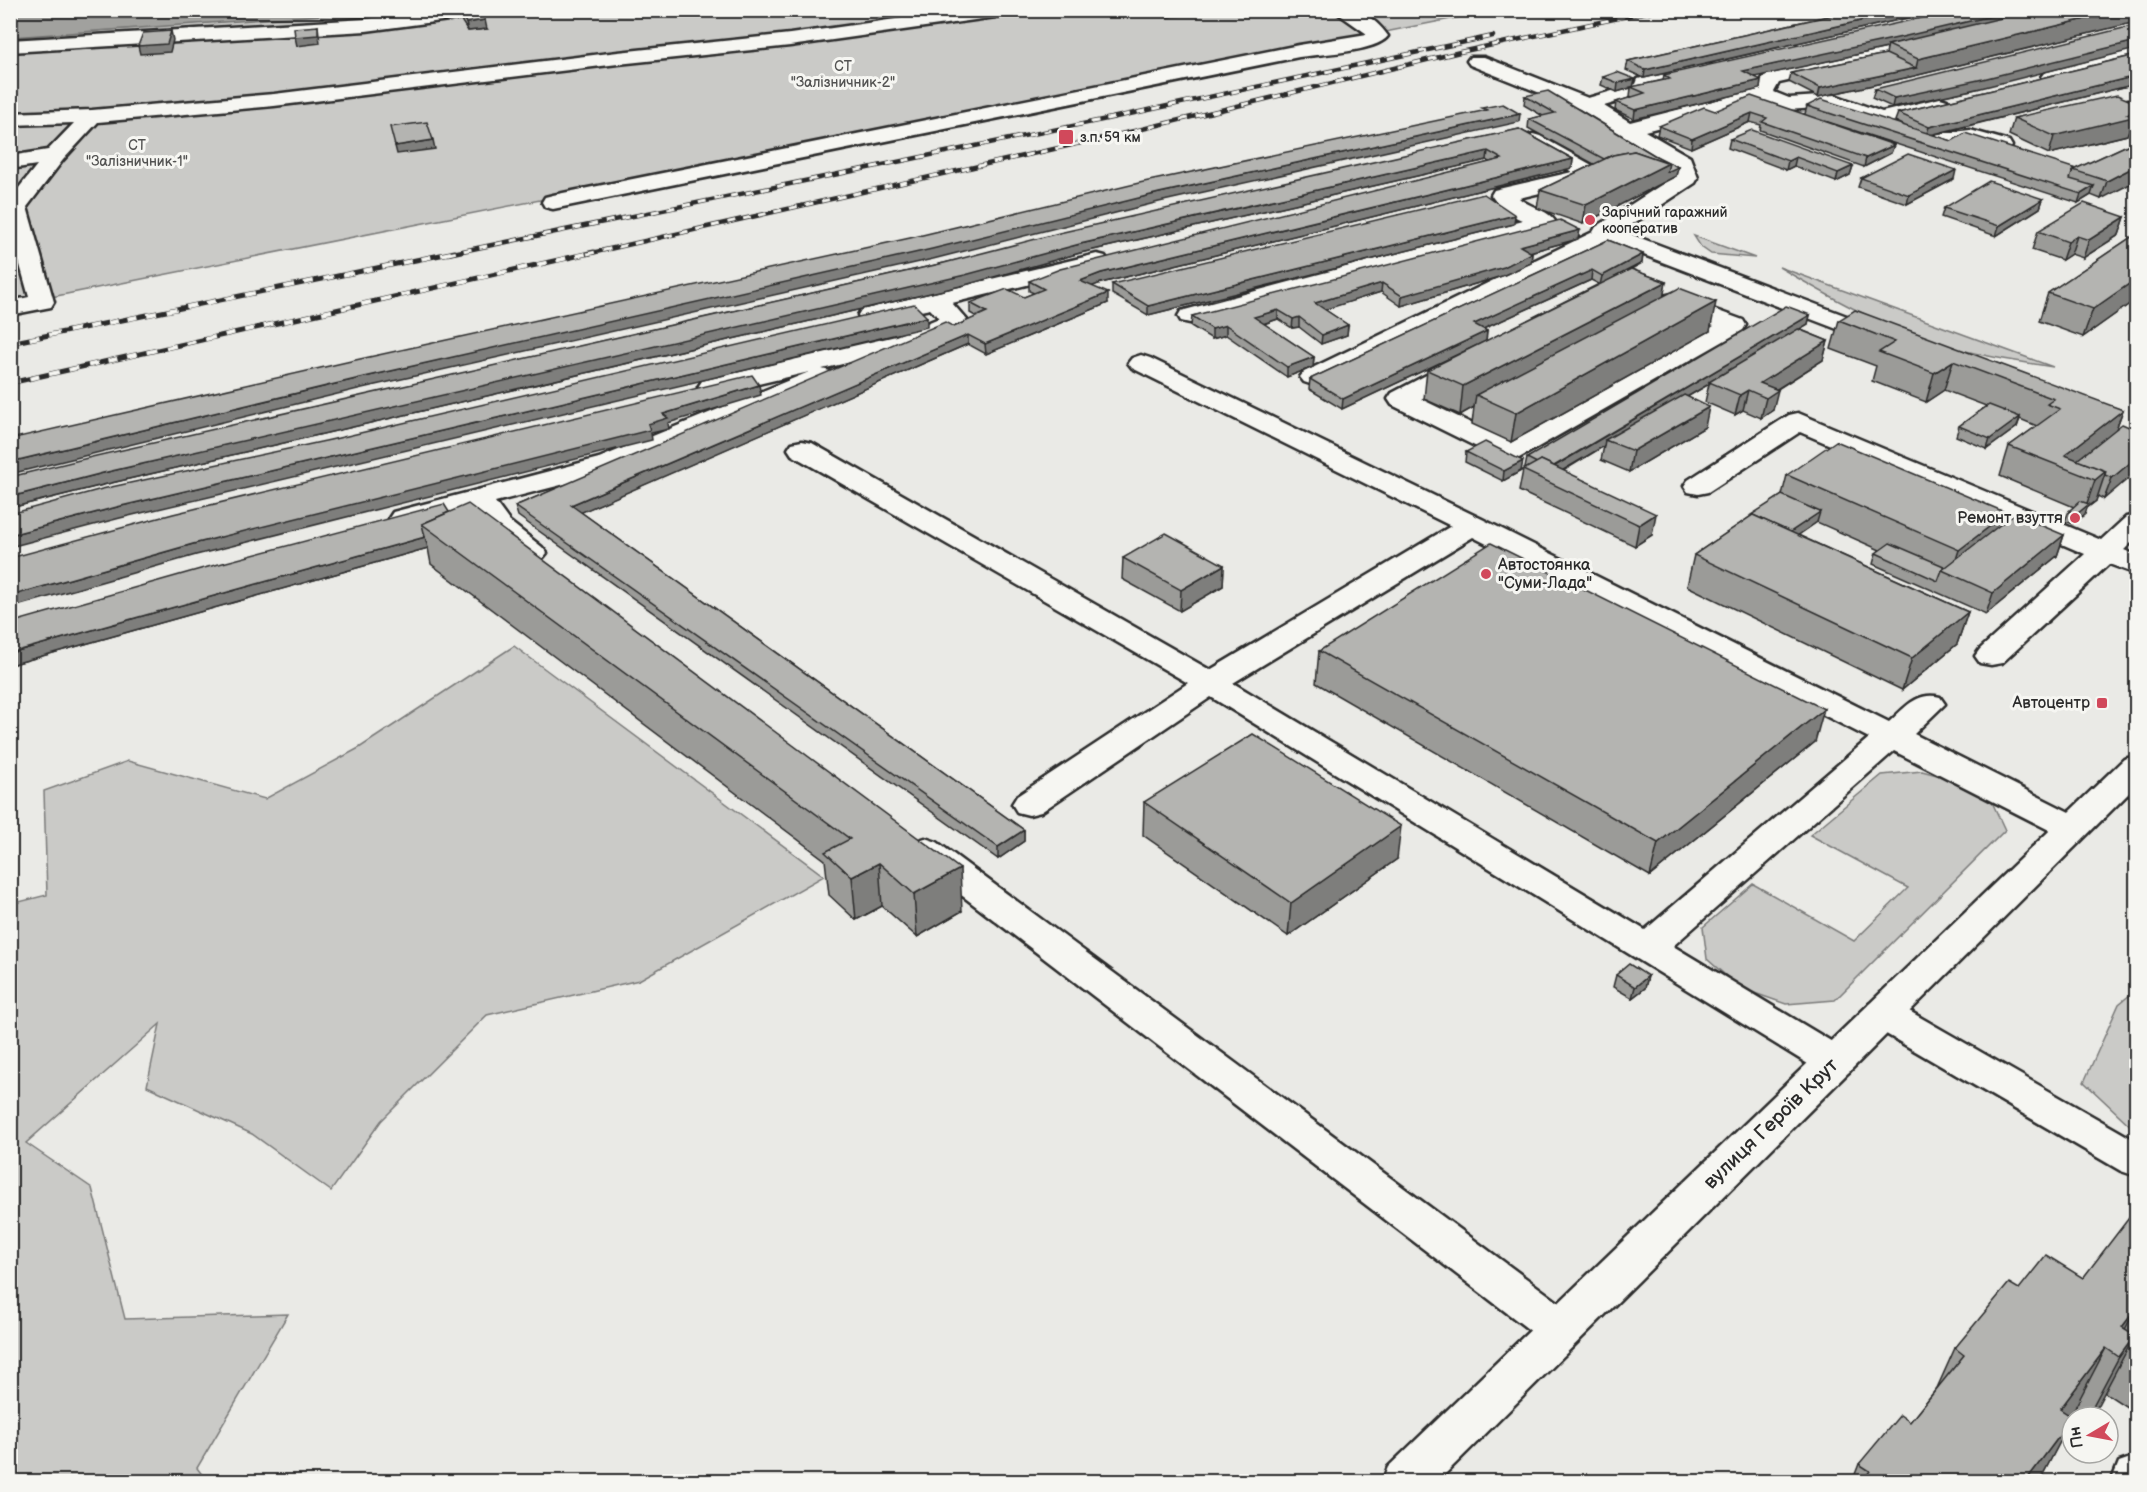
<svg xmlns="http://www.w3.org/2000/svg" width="2147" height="1492" font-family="'Balsamiq Sans',sans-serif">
  <rect width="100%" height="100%" fill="#eaeae6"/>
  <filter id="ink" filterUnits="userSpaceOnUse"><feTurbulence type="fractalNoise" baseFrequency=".0167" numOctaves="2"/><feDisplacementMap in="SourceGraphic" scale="12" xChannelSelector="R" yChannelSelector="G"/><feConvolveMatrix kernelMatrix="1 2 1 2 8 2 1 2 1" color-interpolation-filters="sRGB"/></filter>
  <g filter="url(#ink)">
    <g fill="#cacac7" stroke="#7a7a79" stroke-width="1.5">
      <path d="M379 10 1491 11 11 305V37Z"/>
      <path d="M1694 236 1755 258 1711 254 1701 247Z"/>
      <path d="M1779 267 2053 367C2014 361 1975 355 1936 343 1881 326 1828 296 1779 267Z"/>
      <path d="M514 646 824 876 639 980 487 1015 381 1121 331 1191 252 1134 147 1086 160 1024 26 1143 92 1188 125 1319 288 1314 197 1468 207 1481H11V904L47 895 44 791 128 761 265 799 359 748Z"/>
      <path d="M1922 771 1963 782 1991 800 2005 830 1835 1000 1786 1004 1740 988 1707 959 1703 927 1753 884 1854 941 1908 888 1810 835 1882 775Z"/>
      <path d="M2136 990V1131L2084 1082 2119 1004Z"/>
    </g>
    <path fill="#a1a19e" stroke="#727270" stroke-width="1.5" d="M11 10H378V11L11 37Z"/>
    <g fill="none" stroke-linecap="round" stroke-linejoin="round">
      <g stroke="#2b2b2b" stroke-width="5">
        <g id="minor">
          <path d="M433 10H488L486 14 479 16 366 31 10 52V40L366 19Z"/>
          <path d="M959 10H1012L1010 14 1003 16 790 46 618 64 274 106 98 122 63 160 27 207 54 302 51 307 10 315V301L29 297 10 229V199L37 165 10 169V156L48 150 74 123 10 125V113L92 110 274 94 618 52 790 34Z"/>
          <path d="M1333 10C1359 10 1372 14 1388 36 1377 52 1319 54 1299 57L553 209 545 207 542 202 545 197 553 195 1299 45 1367 34Z"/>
          <path d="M1928 38 1935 40 1938 44 1935 48 1779 83 1774 92 1789 98 1835 95 1882 112 1940 98 1947 100 1950 104 1947 108 1880 125 1833 107 1786 110 1760 101 1645 131 1690 157 1698 178 1695 183 1622 231 1889 332 1893 337 1889 342 1880 345 1871 342 1610 242 1322 382 1313 385 1304 382 1300 377 1304 372 1593 232 1596 227 1675 176 1672 165 1580 109 1470 65 1467 61 1470 57H1484L1588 98 1636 84 1638 79 1645 77 1706 64 1713 66 1716 70 1713 74 1661 86 1658 90 1604 106 1630 122 1755 90 1765 75Z"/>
          <path d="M2136 49V61L2051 83 2044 81 2041 77 2044 73Z"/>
          <path d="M1903 122 1938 134 1970 130 2009 141 2012 146 2009 151 2001 152 1969 143 1936 147 1896 132 1893 128 1896 124Z"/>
          <path d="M1533 134 1540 136 1599 169 1602 174 1599 179 1519 198C1529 207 1548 210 1555 221L1552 226 1190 323 1181 321 1178 316 1181 311 1522 220C1510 215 1498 206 1491 195L1494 190 1572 172 1526 144 1522 140 1526 136Z"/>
          <path d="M1097 254 1105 256 1109 261 1105 266 952 303 967 320 964 325 912 347 822 369 830 371 834 376 830 381 619 470 495 502 509 521 542 547 547 553 542 559C512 567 487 530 471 508L403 527 393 524 389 518 393 512 599 458 809 372 711 395 702 393 698 387 702 381 896 336 939 318 930 309 870 322 861 320 858 315 861 310Z"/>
          <path d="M1672 294 1743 320 1746 325 1743 330 1519 458 1509 460 1499 458 1392 405 1388 399 1392 393 1455 360 1464 357 1473 360 1477 365 1473 370 1421 399 1508 441 1714 326 1663 306 1660 301 1663 296Z"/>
          <path d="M1141 355 1150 358 1482 519 1889 722C1905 708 1917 691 1940 697L1945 704 1914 734 2085 820 2090 828 2085 836 2073 839 2061 836 1894 751 1673 946 1849 1052 1855 1062 1849 1072 1835 1077 1821 1072 1211 697 1041 812 1029 815 1017 812 1012 804 1017 796 1188 683 792 455 788 449 792 443 802 441 812 443 1210 670 1451 526 1132 368 1128 363 1132 358ZM1473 537 1869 738 1645 930 1233 683Z"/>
          <path d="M1798 413 2101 540 2126 517 2136 515V538L2124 550 2136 555V574L2109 564 2002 663 1991 665 1980 663 1975 656 1980 649 2085 554 1800 432 1708 492 1698 494 1688 492 1684 486 1688 480 1789 415Z"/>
          <path d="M925 838 937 842 1577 1316 1583 1329 1577 1342 1561 1348 1545 1342 913 858 907 850 913 842Z"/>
          <path d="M1883 1000 1897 1004 2136 1141V1176L2121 1171 1869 1024 1864 1014 1869 1004Z"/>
          <path d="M2136 1456V1482H2111L2119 1462Z"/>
        </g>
      </g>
      <g stroke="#2b2b2b" stroke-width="5">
        <path id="major" d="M2136 756V786L1437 1482H1382L1388 1467 2124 759Z"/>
      </g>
      <use href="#minor" fill="#f6f6f2" fill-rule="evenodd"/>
      <use href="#major" fill="#f6f6f2" fill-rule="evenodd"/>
      <g stroke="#2b2b2b" stroke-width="4.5">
        <g id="rail-far1">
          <path d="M448 254 1102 120 1493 36"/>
          <path d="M587 254 1134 131 1460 52 1656 10"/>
        </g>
      </g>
      <g stroke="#2b2b2b" stroke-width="5">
        <g id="rail">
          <path d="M10 343 455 252"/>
          <path d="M10 383 594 252"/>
        </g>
      </g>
      <use href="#rail-far1" stroke="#f6f6f2" stroke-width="3" stroke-dasharray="8" stroke-linecap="butt"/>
      <use href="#rail" stroke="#f6f6f2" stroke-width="4" stroke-dasharray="10" stroke-linecap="butt"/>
    </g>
    <g fill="#9b9b98" stroke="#2b2b2b" stroke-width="1.5" fill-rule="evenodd">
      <path d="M1143 10H1191V14L1168 17 1161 11 1146 13Z"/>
      <path d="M1855 10H1942L1644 78 1626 70 1628 61Z"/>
      <path d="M2136 10V22L1914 76 1818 97 1789 82 1791 73 1886 54 1887 48 1754 77 1761 80 1760 89 1634 119 1615 110 1616 102 1632 97 1630 96 1631 88 1617 92 1601 85 1603 77 1633 87 1663 80 1664 75Z"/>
      <path d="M461 14 487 29 468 31 462 22Z"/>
      <path d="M2136 55V84L1932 135 1952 141 2076 169 2136 141 2101 199 2091 195 2078 203 1825 121 1894 145 1891 153 1864 167 1760 130 1761 125 1750 122 1691 148 1657 135 1659 126 1715 111 1805 114 1807 106 1905 126 1895 121 1898 113Z"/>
      <path d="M1981 88 1892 107 1872 98 1875 89Z"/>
      <path d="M1525 96 1678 167 1676 176 1583 224 1537 208 1540 190 1594 164 1528 128 1529 119 1543 116 1524 105Z"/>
      <path d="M2136 97V128L2129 130 2127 135 2049 154 2009 135 2014 118Z"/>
      <path d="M1519 129 1573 159 1572 168 1101 283 1092 286 1108 303 986 354 968 344 581 512 1024 830V841L998 859 518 516 515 506 977 317 970 313V303L1024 297 1034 293 1029 291V281L1490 162 1487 160 1080 253 965 285 107 484 10 508V477L944 263Z"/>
      <path d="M1730 139 1853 166 1850 175 1836 182 1794 166 1786 170 1728 148Z"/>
      <path d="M1861 178 1954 179 1907 204 1858 187Z"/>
      <path d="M2043 199 2040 208 1996 236 1941 217 1944 208Z"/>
      <path d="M2125 217 2119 235 2083 258 2071 254 2062 260 2032 250 2038 231Z"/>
      <path d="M1514 224 1148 315 1112 294V284Z"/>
      <path d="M2136 234V301L2135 300 2083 337 2039 321 2048 293Z"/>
      <path d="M1578 239 1530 252 1532 253 1531 263 1502 276 1401 306 1381 292 1324 309 1348 325 1347 335 1321 344 1299 327 1292 328 1278 319 1264 324 1314 357 1313 367 1287 377 1226 335 1212 339 1191 326 1192 316Z"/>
      <path d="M1608 240 1643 254 1642 263 1631 269 1666 282 1663 296 1710 331 1511 442 1472 424 1474 407 1460 415 1424 399 1427 370 1482 343 1342 409 1309 389 1310 379ZM1591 280 1599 284 1486 341 1487 331 1483 329Z"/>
      <path d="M1810 315 1808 324 1799 329 1828 341 1823 360 1776 390 1773 410 1761 418 1743 410 1735 415 1705 402 1709 384 1687 397 1705 427 1629 472 1601 460 1604 446 1563 471 1652 535 1635 546 1519 491 1523 470 1525 468 1527 458Z"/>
      <path d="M1839 320 2123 410 2116 429 2136 430 2104 499 2097 496 2096 501 2087 508 2085 514 2073 524 2065 521 2069 511 2074 507 2000 476 2009 446 2037 426 2020 419 2017 427 1987 449 1956 436 1959 426 1986 406 1944 390 1926 402 1872 381 1876 366 1831 349Z"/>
      <path d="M1466 452 1521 471 1503 481 1465 462Z"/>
      <path d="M1787 475 2007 513 2004 523 2064 535 2057 556 1986 614 1873 564 1876 553 1880 550 1817 522 1798 535 1968 612 1957 644 1902 690 1687 586 1694 555 1782 495Z"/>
      <path d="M449 512 962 911 917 937 882 906 856 920 829 895 825 860 431 564 428 548 10 665Z"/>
      <path d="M1123 558 1224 565 1223 586 1180 611 1122 579Z"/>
      <path d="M1319 651 1815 742 1650 876 1316 683Z"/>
      <path d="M1144 802 1397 859 1288 936 1143 835Z"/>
      <path d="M1616 975 1648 976 1645 988 1632 998 1613 987Z"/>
      <path d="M2136 1216V1413L2104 1392 2090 1417H2072V1428L2068 1426 2039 1482H1852L1859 1464 1910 1422 1937 1388 1955 1348 2019 1289 2083 1278Z"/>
    </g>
    <g fill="#7e7e7c" stroke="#2b2b2b" stroke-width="1.5">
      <path d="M1146 10H1161L1146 13Z"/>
      <path d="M1168 10H1191V14L1168 17Z"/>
      <path d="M1908 10H1942L1644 78 1645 70Z"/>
      <path d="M2017 10H2049L1888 45 1887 48 1741 80 1743 71Z"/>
      <path d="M2123 10H2136V22L1914 76 1818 97 1820 88 1916 68 1918 59Z"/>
      <path d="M485 20 487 29 468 31 466 23Z"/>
      <path d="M318 26 320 43 297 46 295 37Z"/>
      <path d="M171 31 173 40 170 52 140 54 138 46Z"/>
      <path d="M2136 41V49L1981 88 1892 107 1894 98Z"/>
      <path d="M2136 76V84L1926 136 1929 127Z"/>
      <path d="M1635 79 1633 87 1617 92 1618 83Z"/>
      <path d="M1761 80 1760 89 1634 119 1635 110Z"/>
      <path d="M2136 112V128L2129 130 2127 135 2049 154 2054 136Z"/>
      <path d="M1752 113 1750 122 1691 148 1692 139Z"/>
      <path d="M1520 114 1519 122 1159 202 933 259 362 388 10 474V462L360 378 1159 193Z"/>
      <path d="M433 140 435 149 397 154 395 146Z"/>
      <path d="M1894 145 1891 153 1864 167 1866 158Z"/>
      <path d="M1488 151 1487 160 1080 253 965 285 107 484 10 508V497L103 473 1080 244Z"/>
      <path d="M1796 157 1794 166 1786 170 1788 161Z"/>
      <path d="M1573 159 1572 168 1101 283 1080 291V281L1101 273Z"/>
      <path d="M1669 163 1678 167 1676 176 1583 224 1586 205Z"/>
      <path d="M1853 166 1850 175 1836 182 1838 173Z"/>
      <path d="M2136 166V181L2101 199 2107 181Z"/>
      <path d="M1956 170 1954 179 1907 204 1909 195Z"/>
      <path d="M2094 186 2091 195 2078 203 2081 194Z"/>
      <path d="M2043 199 2040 208 1996 236 1999 226Z"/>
      <path d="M1515 215 1514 224 1148 315V306Z"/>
      <path d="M2125 217 2119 235 2083 258 2089 240Z"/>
      <path d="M1580 230 1578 239 1518 255 1520 246Z"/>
      <path d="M2077 236 2071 254 2062 260 2068 242Z"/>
      <path d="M1532 253 1531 263 1502 276 1401 306 1402 296Z"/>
      <path d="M1643 254 1642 263 1600 285 1602 276Z"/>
      <path d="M1592 270 1591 280 1472 334 1474 324Z"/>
      <path d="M2136 279V297L2135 300 2083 337 2093 309Z"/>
      <path d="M1666 282 1661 310 1476 395 1474 407 1460 415 1463 386Z"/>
      <path d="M1382 283 1381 292 1314 313 1315 303Z"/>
      <path d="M1108 293V303L986 354 985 344Z"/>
      <path d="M1716 302 1710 331 1511 442 1516 413Z"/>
      <path d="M1278 310V319L1253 327 1254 317Z"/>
      <path d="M1810 315 1808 324 1710 383 1709 382V384L1610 442 1605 440 1604 446 1548 479 1550 469Z"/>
      <path d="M927 317V327L120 518 10 547V535L117 507Z"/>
      <path d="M1299 317V327L1292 328 1293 319Z"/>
      <path d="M1226 325V335L1212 339V329Z"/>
      <path d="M1348 325 1347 335 1321 344 1322 335Z"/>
      <path d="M1487 331 1486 341 1342 409 1343 399Z"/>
      <path d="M968 335V344L573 516 571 505Z"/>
      <path d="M1828 341 1823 360 1764 397 1760 383Z"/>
      <path d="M1314 357 1313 367 1287 377V367Z"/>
      <path d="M1953 361 1944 390 1926 402 1934 373Z"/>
      <path d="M759 385 761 395 668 423 669 429 651 433 652 440 196 555 10 608V596L193 544 648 424 663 414Z"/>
      <path d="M1748 390 1743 410 1735 415 1740 395Z"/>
      <path d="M1778 390 1773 410 1761 418 1766 398Z"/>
      <path d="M1709 407 1705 427 1629 472 1633 451Z"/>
      <path d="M2123 410 2112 440 2080 465 2065 455Z"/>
      <path d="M2020 417 2017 427 1987 449 1990 439Z"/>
      <path d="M2136 458V472L2104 499 2112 478Z"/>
      <path d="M1523 461 1521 471 1503 481 1504 471Z"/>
      <path d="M2106 471 2096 501 2087 508 2085 514 2073 524 2077 514 2086 506 2095 480Z"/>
      <path d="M1820 512 1817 522 1787 543 1789 533Z"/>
      <path d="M2007 513 1997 544 1951 575 1959 550Z"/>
      <path d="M1656 514 1652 535 1635 546 1639 525Z"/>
      <path d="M2064 535 2057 556 1986 614 1993 593Z"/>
      <path d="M425 537 428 548 10 665V653Z"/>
      <path d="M1224 565 1223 586 1180 611 1181 590Z"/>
      <path d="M1968 612 1957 644 1902 690 1912 658Z"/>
      <path d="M1824 709 1815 742 1650 876 1658 843Z"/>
      <path d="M1401 826 1397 859 1288 936 1291 903Z"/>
      <path d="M1024 830V841L998 859V847Z"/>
      <path d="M879 863 882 906 856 920 852 877Z"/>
      <path d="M960 869 962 911 917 937 914 894Z"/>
      <path d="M1648 976 1645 988 1632 998 1635 987Z"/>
      <path d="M2135 1310 2113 1353 2122 1327Z"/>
      <path d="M2135 1335 2094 1412 2090 1417H2087L2119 1357Z"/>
      <path d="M2106 1348 2066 1425 2060 1409Z"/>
      <path d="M2072 1419 2039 1482H2025Z"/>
    </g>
    <g fill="#b4b4b1" stroke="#2b2b2b" stroke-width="1.5">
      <path d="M1855 10H1908L1645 70 1628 61Z"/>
      <path d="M1957 10H2017L1902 37 1743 71 1761 80 1635 110 1616 102 1645 93 1631 87 1670 79 1664 75Z"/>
      <path d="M2035 10H2123L1918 59 1888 45Z"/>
      <path d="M480 11 485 20 466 23 461 14Z"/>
      <path d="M2136 25V41L1983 79 1894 98 1875 89Z"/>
      <path d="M318 26V35L295 37 294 28Z"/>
      <path d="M171 31 167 44 138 46 143 33Z"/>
      <path d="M1886 54 1916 68 1820 88 1791 73Z"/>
      <path d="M2136 55V76L1929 127 1898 113Z"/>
      <path d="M1617 72 1635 79 1618 83 1603 77Z"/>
      <path d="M1548 91 1654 155 1678 167 1667 172 1669 163 1634 151 1613 155 1604 159 1529 119 1555 113 1525 96Z"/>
      <path d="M2117 95 2136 103V112L2127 114 2133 117 2054 136 2014 118Z"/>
      <path d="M1751 96 1894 145 1866 158 1762 122 1767 118 1752 113 1692 139 1659 126 1704 107 1715 111Z"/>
      <path d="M2136 97V103L2128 99Z"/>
      <path d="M1821 99 1952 141 1965 133 2076 169 2073 170 2070 179 2094 186 2081 194 1807 106Z"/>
      <path d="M1503 104 1520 114 1159 193 932 249 360 378 10 462V439L351 361 910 238 1139 183 1487 110 1482 108Z"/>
      <path d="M427 122 433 140 395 146 390 127Z"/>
      <path d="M1519 129 1573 159 1101 273 1080 281 1108 293 985 344 968 335 571 505 1024 830 998 847 515 506 945 322 954 327 987 312 970 303 1007 289 1024 297 1044 289 1029 281 1060 269 1502 159 1488 151 1080 244 965 275 103 473 10 497V477L96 456 944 263 1059 233Z"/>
      <path d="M1752 130 1853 166 1838 173 1796 157 1788 161 1730 139Z"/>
      <path d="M2136 141V166L2107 181 2073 170Z"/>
      <path d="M1634 151 1669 163 1586 205 1540 190 1613 155Z"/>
      <path d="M1908 154 1956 170 1909 195 1861 178Z"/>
      <path d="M1989 181 2043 199 1999 226 1944 208Z"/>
      <path d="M1484 194 1515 215 1148 306 1112 284Z"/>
      <path d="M2084 203 2125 217 2089 240 2077 236 2068 242 2038 231Z"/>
      <path d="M1560 220 1580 230 1520 246 1532 253 1504 267 1402 296 1382 283 1315 303 1348 325 1322 335 1299 317 1293 319 1278 310 1254 317 1314 357 1287 367 1226 325 1212 329 1192 316Z"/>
      <path d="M2136 234V279L2093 309 2048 293Z"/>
      <path d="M1608 240 1643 254 1602 276 1592 270 1474 324 1487 331 1343 399 1310 379Z"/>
      <path d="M1631 269 1666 282 1463 386 1427 370Z"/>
      <path d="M1679 288 1716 302 1516 413 1476 395Z"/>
      <path d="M914 304 927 317 117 507 10 535V514L102 489 330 440Z"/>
      <path d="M1786 306 1810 315 1554 466 1541 460 1537 463 1527 458Z"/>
      <path d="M1855 310 2123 410 2065 455 2106 471 2095 480 2009 446 2060 409 2047 404 2054 399 1953 361 1934 373 1879 352 1895 342 1839 320Z"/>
      <path d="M1798 329 1828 341 1760 383 1778 390 1766 398 1748 390 1740 395 1709 382Z"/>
      <path d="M752 375 759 385 663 414 668 418 648 424 650 430 193 544 10 596V558L173 514Z"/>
      <path d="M1684 395 1709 407 1633 451 1605 440Z"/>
      <path d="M1989 405 2020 417 1990 439 1959 426Z"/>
      <path d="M2122 424 2136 430V458L2112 478 2105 475 2106 471 2077 460Z"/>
      <path d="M1836 441 2007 513 1959 550 1787 475Z"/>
      <path d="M1485 442 1523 461 1504 471 1466 452Z"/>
      <path d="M1541 460 1656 514 1639 525 1523 470Z"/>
      <path d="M1782 495 1820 512 1790 532 1753 515H1751Z"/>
      <path d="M2080 501 2089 504 2077 514 2069 511Z"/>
      <path d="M444 504 449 512 422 524 425 537 10 653V623L204 568Z"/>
      <path d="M468 504 960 869 914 894 879 863 852 877 825 852 850 839 422 524Z"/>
      <path d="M2014 514 2064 535 1993 593 1942 570Z"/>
      <path d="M1753 515 1968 612 1912 658 1694 555Z"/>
      <path d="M1166 533 1224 565 1181 590 1123 558Z"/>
      <path d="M1491 543 1824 709 1658 843 1319 651Z"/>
      <path d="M1890 543 1946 567 1942 570 1938 581 1876 553Z"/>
      <path d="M1253 734 1401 826 1291 903 1144 802Z"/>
      <path d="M1629 964 1648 976 1635 987 1616 975Z"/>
      <path d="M2132 1214 2136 1216V1311L2135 1310 2122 1327 2135 1335 2119 1357 2106 1348 2060 1409 2072 1417V1419L2025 1482H1862L1870 1471 1859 1464 1900 1415 1910 1422 1964 1355 1955 1348 2009 1283 2019 1289 2046 1255 2083 1278Z"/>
    </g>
  </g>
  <g fill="#d1495b" stroke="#f6f6f2" stroke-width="2">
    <rect x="1058" y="129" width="16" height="16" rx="3"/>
    <circle cx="1590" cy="220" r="6"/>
    <circle cx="2075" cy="518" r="6"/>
    <circle cx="1486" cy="574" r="6"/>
    <rect x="2096" y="697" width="12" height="12" rx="3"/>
  </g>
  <g text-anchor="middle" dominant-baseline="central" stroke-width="6" stroke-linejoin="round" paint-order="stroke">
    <g font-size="14" fill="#535352" stroke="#f6f6f2">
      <text x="843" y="66">СТ<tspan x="843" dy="16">"Залізничник-2"</tspan></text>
      <text x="137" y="145">СТ<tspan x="137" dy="16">"Залізничник-1"</tspan></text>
    </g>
    <g font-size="14" fill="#2b2b2b" stroke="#f6f6f2" text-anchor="start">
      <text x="1080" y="137">з.п. 59 км</text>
      <text x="1602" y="212">Зарічний гаражний<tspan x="1602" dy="16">кооператив</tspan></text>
    </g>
    <g font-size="16" fill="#2b2b2b" stroke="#f6f6f2" text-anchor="end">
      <text x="2063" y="518">Ремонт взуття</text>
      <text x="1498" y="565" text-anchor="start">Автостоянка<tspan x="1498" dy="18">"Суми-Лада"</tspan></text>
      <text x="2090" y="703">Автоцентр</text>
    </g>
    <g font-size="20" fill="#2b2b2b" stroke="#f6f6f2">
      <text transform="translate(1771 1124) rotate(-44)">вулиця Героїв Крут</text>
    </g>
  </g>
  <rect width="2147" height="1492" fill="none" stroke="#f6f6f2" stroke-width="36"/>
  <rect x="18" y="18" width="2111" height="1456" fill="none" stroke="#2b2b2b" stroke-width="2" filter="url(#ink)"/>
  <g transform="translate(2090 1435) rotate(260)"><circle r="28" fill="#f6f6f2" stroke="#a5a5a2" stroke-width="1.5"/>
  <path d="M0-4.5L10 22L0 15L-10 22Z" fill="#d1495b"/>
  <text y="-9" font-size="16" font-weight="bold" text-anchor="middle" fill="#2b2b2b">Пн</text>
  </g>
</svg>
